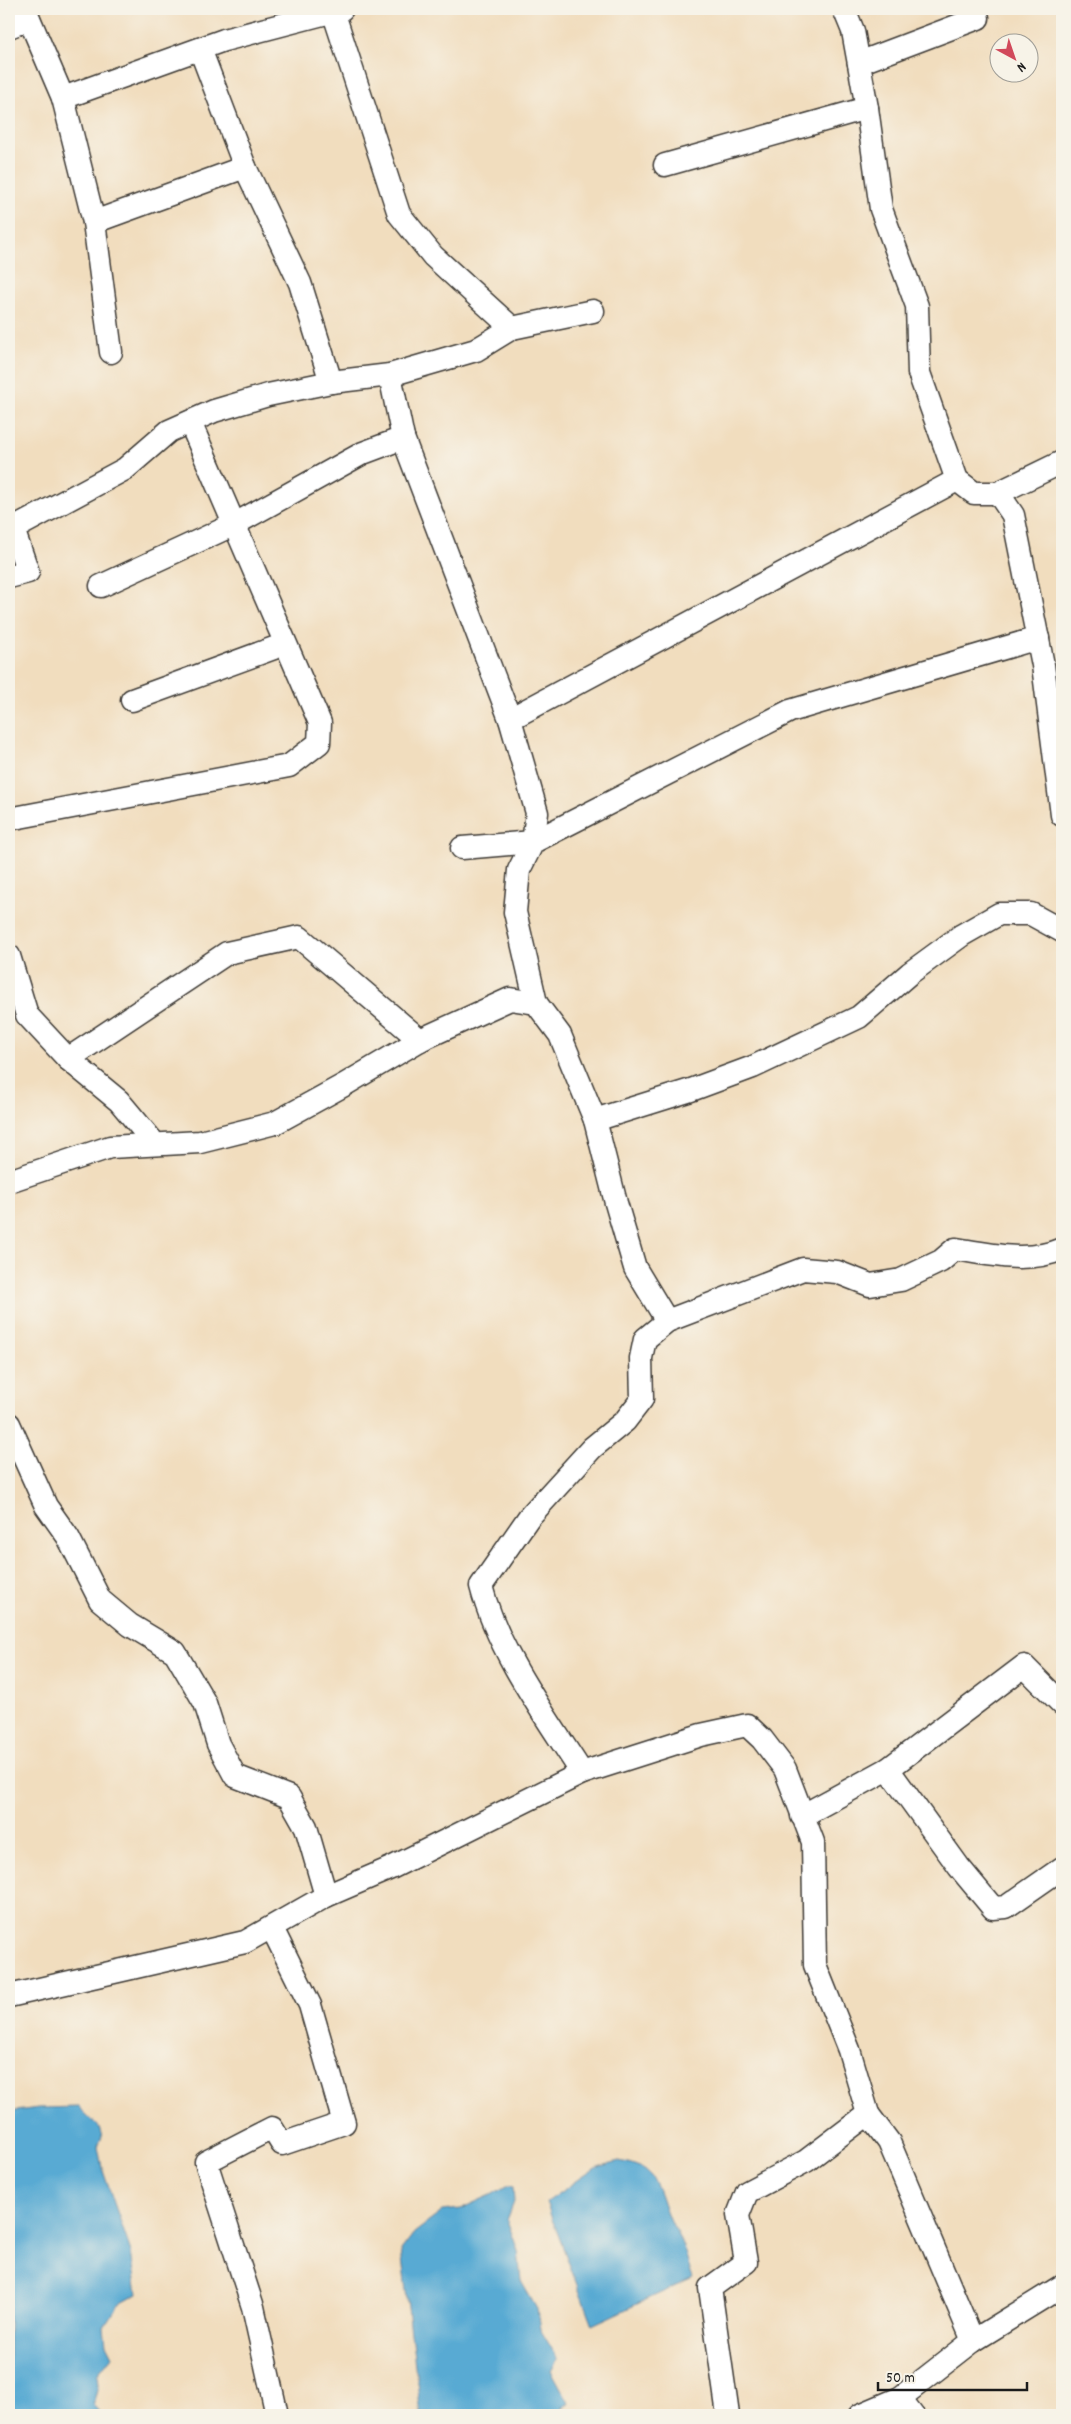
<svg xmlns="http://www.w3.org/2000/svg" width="1071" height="2424" font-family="Dekko,sans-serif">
  <rect width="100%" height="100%" fill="#f7f3e8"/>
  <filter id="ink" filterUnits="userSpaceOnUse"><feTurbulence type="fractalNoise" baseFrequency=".02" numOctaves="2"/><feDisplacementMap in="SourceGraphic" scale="10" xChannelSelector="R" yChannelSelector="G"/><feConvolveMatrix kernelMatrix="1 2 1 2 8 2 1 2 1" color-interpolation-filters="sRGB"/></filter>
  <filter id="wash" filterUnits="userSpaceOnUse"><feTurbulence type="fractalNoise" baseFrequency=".0096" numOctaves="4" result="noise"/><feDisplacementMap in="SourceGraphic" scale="20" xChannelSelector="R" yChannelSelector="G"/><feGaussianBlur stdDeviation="1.12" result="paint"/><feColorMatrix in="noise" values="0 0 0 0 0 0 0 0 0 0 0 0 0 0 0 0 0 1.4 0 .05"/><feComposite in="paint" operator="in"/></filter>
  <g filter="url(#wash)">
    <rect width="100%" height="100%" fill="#f1ddbe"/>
    <g fill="#58aad3" stroke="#3a6378">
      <path d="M79 2107 99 2127 102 2137 98 2147 102 2168 131 2252 137 2294 119 2304 104 2327 106 2344 112 2356 97 2375 98 2385 93 2405 102 2415H9V2112L38 2108Z"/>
      <path d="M619 2161C660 2168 656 2188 670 2221 672 2227 677 2232 679 2238 686 2251 688 2265 693 2278L592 2325 546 2202 597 2167Z"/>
      <path d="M506 2186H513L514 2202 507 2220 518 2251 521 2281 537 2309 540 2329 558 2359 551 2370 569 2403 562 2408 561 2415H421L401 2250 414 2233 443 2211 460 2209 493 2194Z"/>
    </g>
  </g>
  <g filter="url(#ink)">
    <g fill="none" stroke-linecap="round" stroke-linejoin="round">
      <g stroke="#3c3934" stroke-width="25">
        <g id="street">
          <path d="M25 9 63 98"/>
          <path d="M844 9 853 31 867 108 881 209 917 306 919 373 957 480 974 493H998L1062 462"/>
          <path d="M333 11 399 214 433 256 512 328"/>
          <path d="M9 27 29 19"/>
          <path d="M200 49 245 167 94 222 63 98 224 40 342 9"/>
          <path d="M859 63 978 18"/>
          <path d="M665 165 867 108"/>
          <path d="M94 222 111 352"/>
          <path d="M390 375 403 438 510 719 537 813 533 842 519 870 515 912 536 1003"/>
          <path d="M331 382 390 375 476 350 512 328 593 311"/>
          <path d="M998 493 1013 515 1043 665 1062 815"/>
          <path d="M9 577 28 572 13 529 125 469 169 431 214 411 268 395 331 382 300 283 245 167"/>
          <path d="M101 586 235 524 363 453 403 438"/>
          <path d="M132 700 285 644"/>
          <path d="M510 719 957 480"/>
          <path d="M9 819 289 766 319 743 320 723 190 422"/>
          <path d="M462 848 533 842 790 711 1038 638"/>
          <path d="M9 956 27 1015 68 1059"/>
          <path d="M155 1144 119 1101 68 1059 227 953 299 937 420 1040"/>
          <path d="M9 1181 110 1147 200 1142 275 1123 344 1085 420 1040 510 999 536 1003 560 1035 595 1120"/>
          <path d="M667 1321 635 1268 616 1203 595 1120 691 1090 753 1067 859 1017 910 973 962 935 999 914H1031L1062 931"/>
          <path d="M9 1424 46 1506 68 1537 100 1600 130 1625 175 1652 205 1703 218 1744 235 1776 289 1797 306 1827 326 1896 245 1942 9 1996"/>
          <path d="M888 1769 959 1867 993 1908 1006 1907 1062 1868"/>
          <path d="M802 1816 888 1769 1024 1666 1062 1704"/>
          <path d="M326 1896 391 1868 582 1773"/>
          <path d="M272 1928 310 2005 344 2123 282 2144 272 2128 206 2162 253 2307 277 2415"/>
          <path d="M868 2114 889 2142 973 2341"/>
          <path d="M900 2398 913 2415"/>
          <path d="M728 2415 710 2288 746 2262 738 2215 747 2192 806 2161 868 2114 849 2050 815 1965 813 1842 785 1769 762 1739 747 1725 701 1735 582 1773C545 1715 498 1652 481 1586L529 1517 592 1448 625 1421 642 1399 641 1358 645 1339 667 1321 803 1269 837 1272 870 1285 901 1280 941 1261 955 1249C991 1254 1027 1264 1062 1249"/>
          <path d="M860 2415 900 2398 973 2341 1062 2286"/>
        </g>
      </g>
      <use href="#street" stroke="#fff" stroke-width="22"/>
    </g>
  </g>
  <rect width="1071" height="2424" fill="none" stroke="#f7f3e8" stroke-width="30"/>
  <g transform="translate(1014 58) rotate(140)"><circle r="24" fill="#f7f3e8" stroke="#9f9d96"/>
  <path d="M0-4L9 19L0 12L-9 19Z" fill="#d1495b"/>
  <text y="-8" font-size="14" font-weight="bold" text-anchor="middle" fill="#1c1c1c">N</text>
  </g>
  <path d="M878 2382v8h149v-8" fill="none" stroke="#1c1c1c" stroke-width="2.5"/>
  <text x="886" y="2382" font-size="15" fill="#1c1c1c" stroke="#f7f3e8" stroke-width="4" paint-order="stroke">50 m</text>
</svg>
